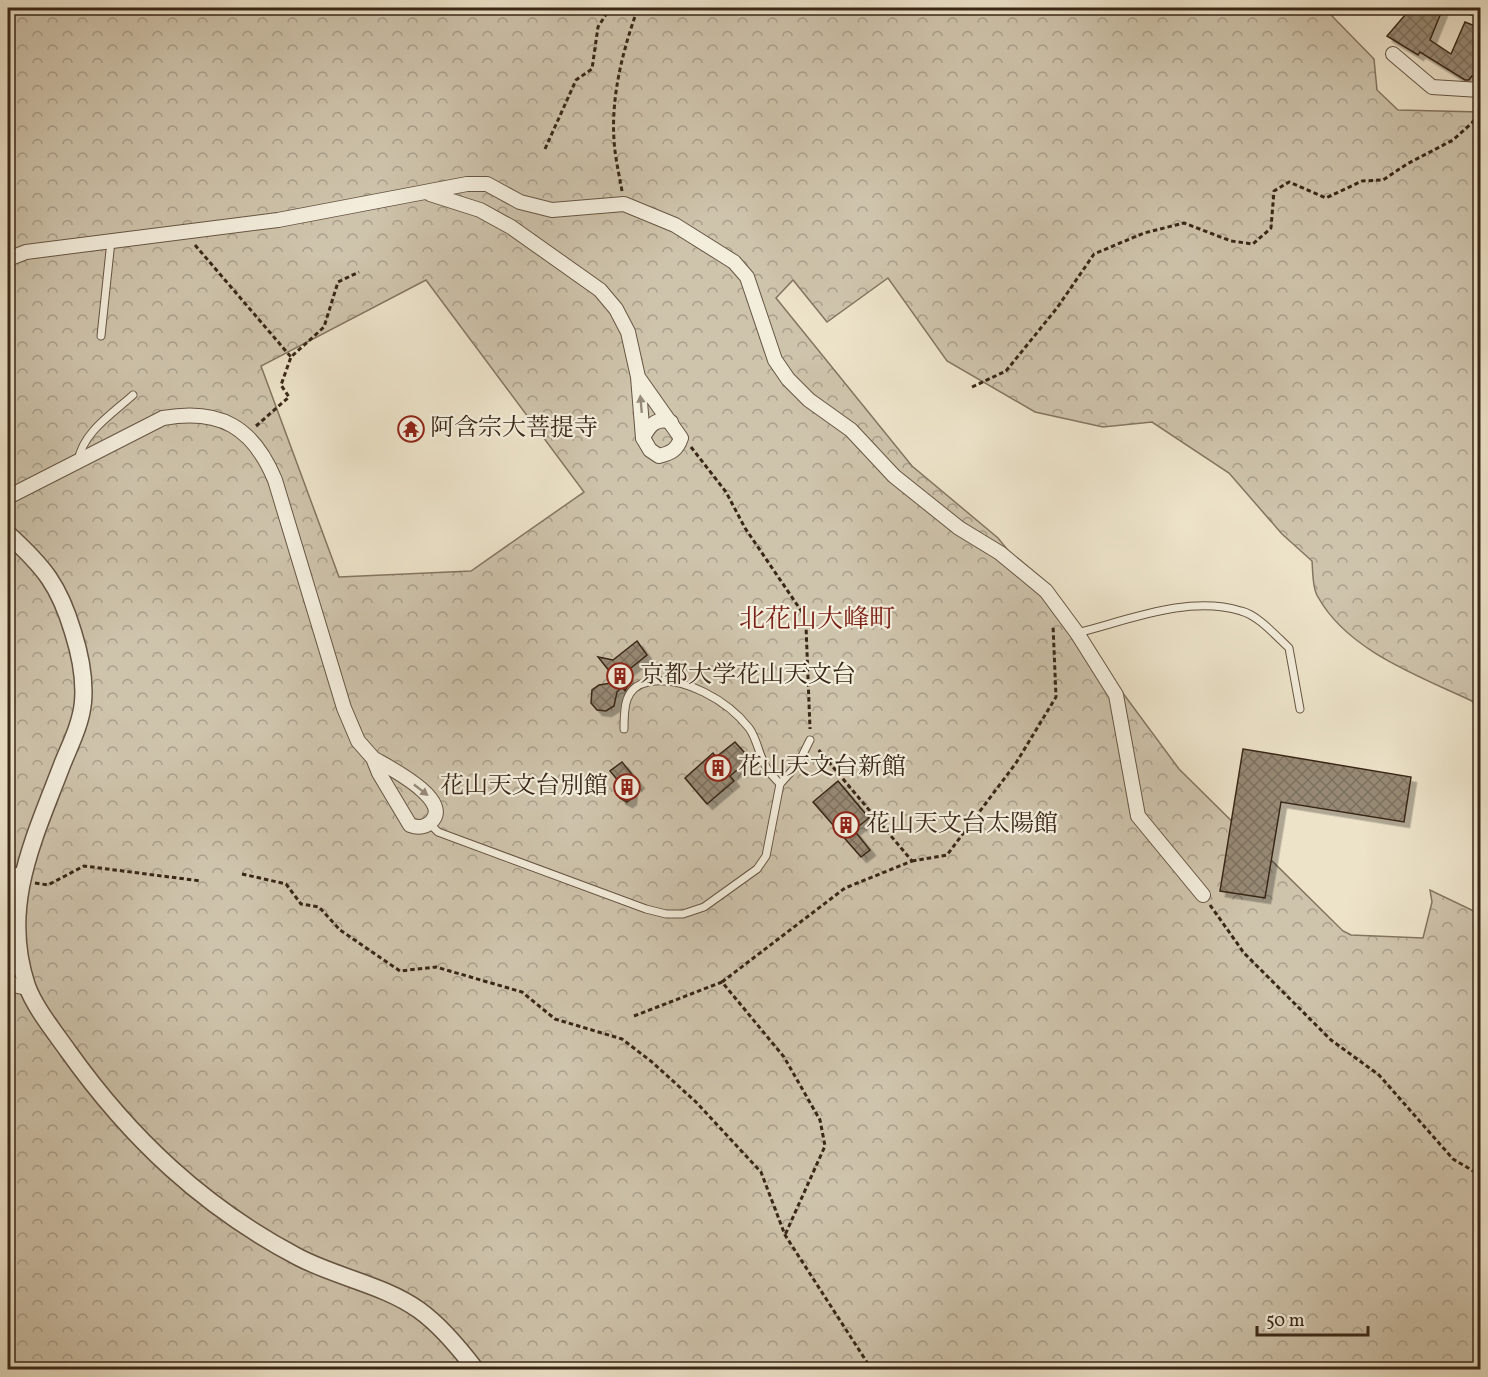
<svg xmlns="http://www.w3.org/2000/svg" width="1488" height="1377" font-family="Vollkorn,'Noto Serif JP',serif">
  <defs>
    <pattern id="forest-crowns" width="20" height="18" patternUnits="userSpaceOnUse" patternTransform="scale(1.5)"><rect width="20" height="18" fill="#cec3ab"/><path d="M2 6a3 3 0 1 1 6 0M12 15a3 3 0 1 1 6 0" fill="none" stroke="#a89e8a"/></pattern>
    <pattern id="building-cross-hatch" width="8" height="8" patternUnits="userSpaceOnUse" patternTransform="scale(1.5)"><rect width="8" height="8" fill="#978974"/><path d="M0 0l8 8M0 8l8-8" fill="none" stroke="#7c705e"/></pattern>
    <filter id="shadow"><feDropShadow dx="5.5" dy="5.5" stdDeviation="0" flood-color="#0004"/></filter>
  </defs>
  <rect width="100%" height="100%" fill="#ede3c9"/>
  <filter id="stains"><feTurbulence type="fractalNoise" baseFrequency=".00333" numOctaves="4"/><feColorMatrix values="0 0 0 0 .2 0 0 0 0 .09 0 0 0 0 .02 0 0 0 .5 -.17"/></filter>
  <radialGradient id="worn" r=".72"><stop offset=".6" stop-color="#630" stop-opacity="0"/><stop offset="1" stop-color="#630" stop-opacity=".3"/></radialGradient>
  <path fill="url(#forest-crowns)" stroke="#847561" stroke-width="1.5" fill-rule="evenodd" d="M8 8H1332V16L1374 59 1377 90 1398 110 1480 112V711L1472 701C1419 676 1348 651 1318 597 1312 588 1313 571 1312 561L1282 534 1229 473 1152 422 1103 427 1035 412 947 361 888 278 827 322 793 280 776 298 912 466 998 538 1111 677 1179 769 1343 931 1351 935 1423 938 1432 902 1430 890 1480 914V1369H8ZM426 280 584 492 471 571 339 577 261 366Z"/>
  <g fill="url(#building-cross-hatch)" stroke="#392717" stroke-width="1.5" filter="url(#shadow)">
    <path d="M1411 8 1424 12 1426 8H1443L1430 40 1451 54 1465 22 1480 28V81L1472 76 1469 80H1465L1420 52 1418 55 1387 36Z"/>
    <path d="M637 641 647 655 626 672 628 680 632 679 625 691 622 687 617 692 614 706 606 711 597 710 591 703 592 690 599 685 618 682 598 657 613 660Z"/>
    <path d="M735 742 750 759 730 776 734 781 707 804 685 778 713 753 716 757Z"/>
    <path d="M1243 749 1411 777 1404 822 1281 802 1265 898 1220 891Z"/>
    <path d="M622 762 639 783 632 788 631 799 627 802 620 798V783L610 771Z"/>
    <path d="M838 781 869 818 854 830 870 850 861 857 813 802Z"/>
  </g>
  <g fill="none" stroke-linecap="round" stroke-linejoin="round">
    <g stroke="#665644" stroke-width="9">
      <g id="service">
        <path d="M101 336 111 241"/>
        <path d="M78 461C83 432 112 414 133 395"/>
        <path d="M1077 633C1129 620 1188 595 1241 611 1258 615 1276 636 1289 648L1300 709"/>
        <path d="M624 729C624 708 624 687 648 682 684 675 728 701 749 728 758 740 759 758 768 770 771 775 776 779 780 784"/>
        <path d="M429 823 438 832 646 909 666 914H683L704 907 757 869 766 856 780 784 798 764 810 740"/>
        <path d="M8 869 21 873"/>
      </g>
    </g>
    <g stroke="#665644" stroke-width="16">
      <g id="minor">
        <path d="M1473 8 1480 9"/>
        <path d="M1393 54 1432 87 1480 90"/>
        <path d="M430 194 480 210 511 227 600 290 616 309 628 332 638 377 643 438 650 450 659 456C671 453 677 450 681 438L638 377"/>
        <path d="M8 259 26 252 278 220 467 184H487L520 202 552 210 624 204 675 225 734 262 747 277 775 360 788 379 809 400 851 430 894 476 959 528 1000 553 1046 591 1077 633 1116 695 1138 816 1203 895"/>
        <path d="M643 438C649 425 657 417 671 422"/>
        <path d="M8 497 163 418C220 408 253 427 275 480L344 708 358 741 373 758 379 773 410 825C418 828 424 828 431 822 454 800 388 767 373 758"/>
        <path d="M8 980 13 985 27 988"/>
      </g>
    </g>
    <g stroke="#665644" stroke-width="19">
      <path id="tertiary" d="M8 534C44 567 59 585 73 632 80 654 85 679 83 702 81 724 70 745 62 765 34 839 0 906 27 986 35 1008 54 1031 68 1051 130 1138 203 1207 298 1257 336 1277 384 1285 419 1310 440 1325 460 1349 476 1370"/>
    </g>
    <g stroke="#392717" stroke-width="3" stroke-dasharray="4.5 3" stroke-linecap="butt">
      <path d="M545 149 576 80 592 69 598 27 610 8"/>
      <path d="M622 191C619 174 615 157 614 140 611 96 623 49 638 8"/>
      <path d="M195 245 291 357"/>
      <path d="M972 387 1006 371 1057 308 1094 254 1144 233 1184 223 1231 241 1253 244 1271 228 1274 191 1289 182 1326 198 1362 181 1383 180 1407 164 1453 140 1472 123 1480 110"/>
      <path d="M256 426 289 397 281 385 291 357 324 327 338 282 359 272"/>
      <path d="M691 447 726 492 745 528 802 612 806 626 810 729"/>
      <path d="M912 861 947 855 1016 763 1056 697 1053 625"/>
      <path d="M242 874 286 884 301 904 319 907 340 930 400 971 436 967 522 992 555 1019 622 1039 652 1062 696 1102 761 1172 785 1235 872 1370"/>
      <path d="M35 883 48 885 84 866 201 881"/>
      <path d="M1210 905 1244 953 1331 1040 1379 1075 1453 1159 1480 1175"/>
      <path d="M722 982 845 888 912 861 817 748"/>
      <path d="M634 1016 722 982 784 1057 820 1120 825 1146 785 1235"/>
    </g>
    <use href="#service" stroke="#f3eddc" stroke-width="7"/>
    <use href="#minor" stroke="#f3eddc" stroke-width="14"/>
    <use href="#tertiary" stroke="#f3eddc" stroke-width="16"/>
  </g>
  <defs><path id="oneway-solid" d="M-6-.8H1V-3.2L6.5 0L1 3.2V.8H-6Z" transform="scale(1.5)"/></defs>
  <g fill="#968a7a">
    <use href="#oneway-solid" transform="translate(641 404) rotate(-95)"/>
    <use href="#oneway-solid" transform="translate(421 790) rotate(38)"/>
  </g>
  <defs>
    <g id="temple-ring" transform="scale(1.35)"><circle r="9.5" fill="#f3eddc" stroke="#8f2418" stroke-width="1.5"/><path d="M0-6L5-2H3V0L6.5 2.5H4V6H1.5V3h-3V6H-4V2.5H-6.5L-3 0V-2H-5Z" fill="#8f2418"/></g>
    <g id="building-ring" transform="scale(1.35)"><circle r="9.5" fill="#f3eddc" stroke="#8f2418" stroke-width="1.5"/><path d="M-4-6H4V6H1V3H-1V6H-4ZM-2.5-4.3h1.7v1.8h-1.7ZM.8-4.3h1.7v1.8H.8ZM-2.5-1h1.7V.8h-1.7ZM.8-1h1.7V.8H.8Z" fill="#8f2418"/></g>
  </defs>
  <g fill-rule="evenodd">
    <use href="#temple-ring" x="411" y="429"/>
    <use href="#building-ring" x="620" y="676"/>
    <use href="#building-ring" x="718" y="768"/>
    <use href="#building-ring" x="627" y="787"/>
    <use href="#building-ring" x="846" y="825"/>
  </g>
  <g text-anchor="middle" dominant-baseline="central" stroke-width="4.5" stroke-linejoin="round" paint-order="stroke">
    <g font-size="24" fill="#392717" stroke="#f3eddc" text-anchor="start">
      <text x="430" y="429">阿含宗大菩提寺</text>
      <text x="640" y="676">京都大学花山天文台</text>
      <text x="738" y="768">花山天文台新館</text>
      <text x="608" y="787" text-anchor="end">花山天文台別館</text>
      <text x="866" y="825">花山天文台太陽館</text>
    </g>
    <g font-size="26" fill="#7a1f14" stroke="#f3eddc">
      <text x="817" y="620">北花山大峰町</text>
    </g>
  </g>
  <rect width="1488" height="1377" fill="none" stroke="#ede3c9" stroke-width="30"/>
  <rect x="9" y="9" width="1470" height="1359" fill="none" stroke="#392717" stroke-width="3"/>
  <rect x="15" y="15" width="1458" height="1347" fill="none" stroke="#392717" stroke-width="1.5"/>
  <path d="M1257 1326v9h111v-9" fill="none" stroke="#392717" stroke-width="3"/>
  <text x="1266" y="1326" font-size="18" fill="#392717" stroke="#f3eddc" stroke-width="4.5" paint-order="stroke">50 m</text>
  <rect width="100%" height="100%" filter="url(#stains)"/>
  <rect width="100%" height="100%" fill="url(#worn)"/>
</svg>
